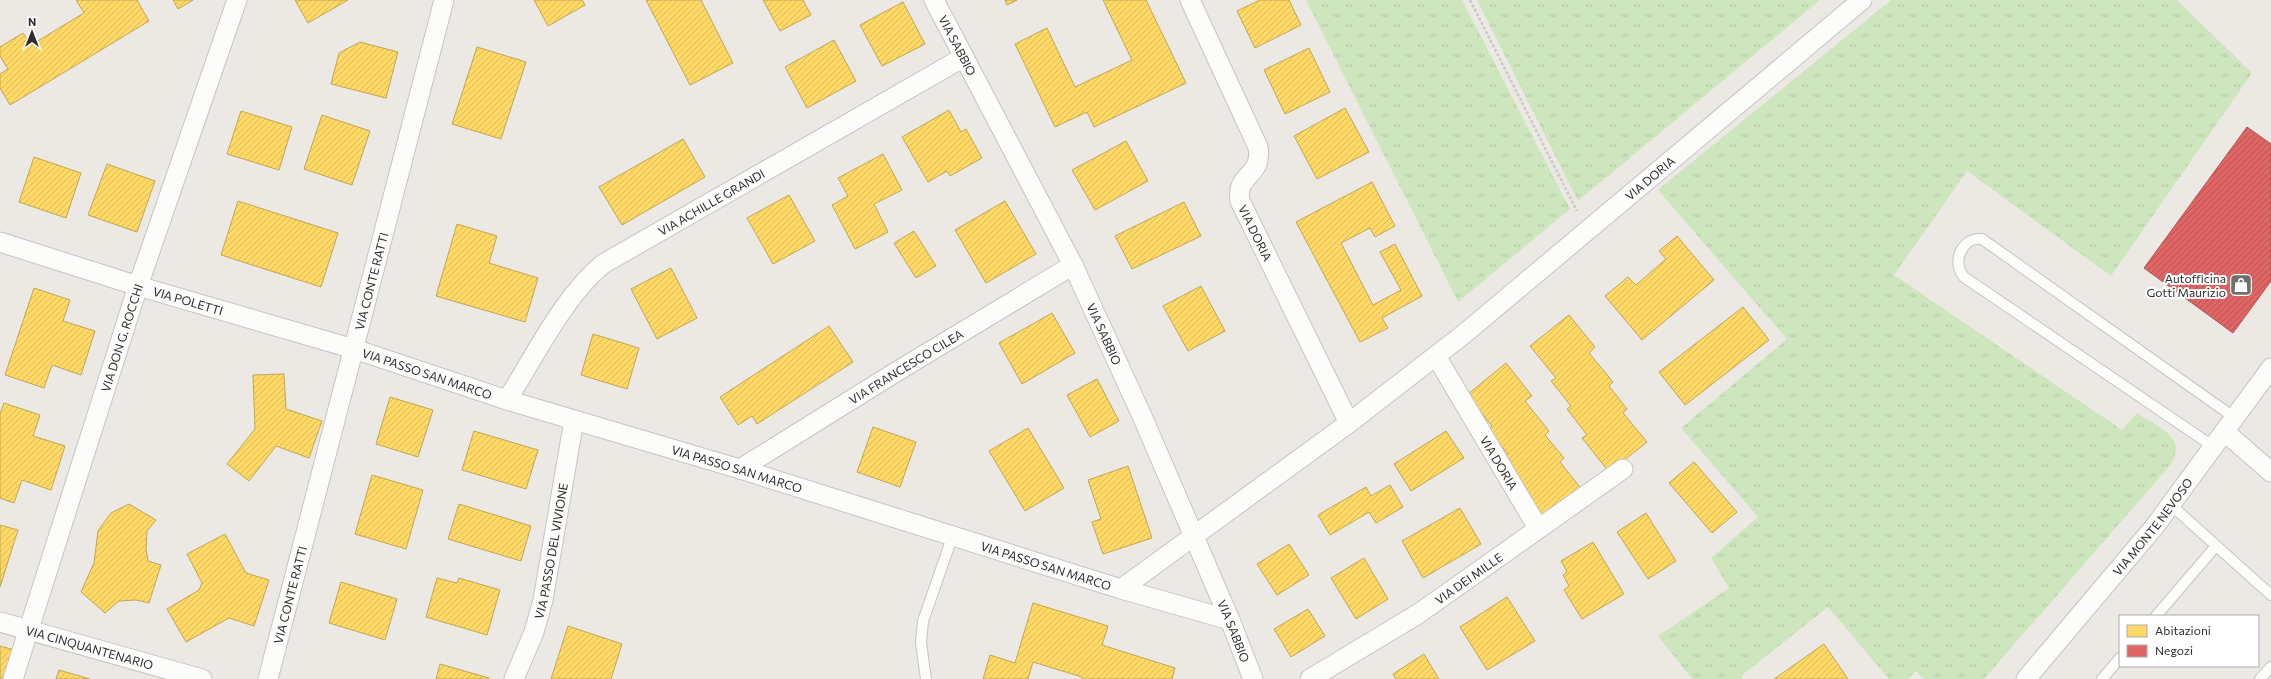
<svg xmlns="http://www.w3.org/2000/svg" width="2271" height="679" font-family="Commissioner,sans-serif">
  <defs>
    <pattern id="grass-tufts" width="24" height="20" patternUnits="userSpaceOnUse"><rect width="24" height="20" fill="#cee6be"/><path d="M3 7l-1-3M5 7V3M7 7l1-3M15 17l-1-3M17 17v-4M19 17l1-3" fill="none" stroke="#b1c6a4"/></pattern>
    <pattern id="homes-hatch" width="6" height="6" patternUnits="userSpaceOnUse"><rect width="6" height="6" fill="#ffd966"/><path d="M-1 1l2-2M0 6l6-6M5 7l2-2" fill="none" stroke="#dbbb59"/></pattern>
    <pattern id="shops-hatch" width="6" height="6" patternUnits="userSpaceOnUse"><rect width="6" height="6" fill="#e06666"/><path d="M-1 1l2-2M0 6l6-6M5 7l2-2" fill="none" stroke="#b65454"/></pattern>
  </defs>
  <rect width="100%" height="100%" fill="#ece8e4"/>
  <g fill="url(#grass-tufts)">
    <path d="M1306 0H1462L1570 209 1458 302Z"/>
    <path d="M1477 0H1820L1578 201Z"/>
    <path d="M1891 0H2177L2252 73 2111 276 1967 171 1894 275 2122 430 2137 413C2161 429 2192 439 2166 470L1984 679H1924L1916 671 1908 679H1889L1828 607 1741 676 1743 679H1692L1658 636 1729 588 1711 558 1758 517 1681 428 1787 339 1658 190Z"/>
  </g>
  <g fill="url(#homes-hatch)" stroke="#c0a655">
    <path d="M76 0H137L149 21 10 105 0 88V74L8 69 0 56V47L23 33 31 45 84 13Z"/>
    <path d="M173 0H193L178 9Z"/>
    <path d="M295 0H348L308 23Z"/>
    <path d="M534 0H582L585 5 548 26Z"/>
    <path d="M646 0H701L733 63 690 85Z"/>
    <path d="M763 0H803L811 15 780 31Z"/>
    <path d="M1005 0H1017L1007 5Z"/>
    <path d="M1103 0H1146L1186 83 1094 127 1087 112 1055 127 1015 44 1047 28 1075 87 1132 60Z"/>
    <path d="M1260 0H1289L1301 25 1255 48 1237 11Z"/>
    <path d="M903 2 925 44 882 66 860 25Z"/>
    <path d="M834 40 856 81 807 108 785 67Z"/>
    <path d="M360 42 398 52 386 98 331 84 339 53Z"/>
    <path d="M477 47 526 62 501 139 452 124Z"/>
    <path d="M1309 48 1330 92 1285 114 1264 70Z"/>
    <path d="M1345 108 1369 152 1317 179 1294 136Z"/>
    <path d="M949 110 961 132 966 129 982 158 950 176 947 171 928 182 902 137Z"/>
    <path d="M241 111 292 127 279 170 227 154Z"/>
    <path d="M322 115 370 131 352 185 304 169Z"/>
    <path d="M683 139 705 177 622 225 599 187Z"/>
    <path d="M1126 141 1148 181 1095 210 1072 170Z"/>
    <path d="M883 154 902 190 874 204 888 232 855 249 832 205 848 196 838 178Z"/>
    <path d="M34 157 81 173 66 218 19 202Z"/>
    <path d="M107 164 155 181 137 232 88 215Z"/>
    <path d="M1372 182 1395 226 1375 237 1370 228 1341 243 1373 305 1401 290 1380 252 1395 244 1422 296 1382 318 1388 328 1360 342 1296 222Z"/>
    <path d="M789 195 815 241 773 264 747 218Z"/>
    <path d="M238 201 338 233 321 287 221 255Z"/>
    <path d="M1005 201 1036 254 986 283 955 230Z"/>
    <path d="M1184 202 1201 236 1132 269 1115 236Z"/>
    <path d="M457 224 497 236 489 263 538 278 525 322 436 296Z"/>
    <path d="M914 231 936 266 916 278 894 243Z"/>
    <path d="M1677 236 1714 280 1642 340 1605 296 1628 277 1636 285 1666 259 1659 251Z"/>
    <path d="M671 268 697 318 657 339 631 289Z"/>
    <path d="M1201 286 1225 331 1188 351 1163 306Z"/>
    <path d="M34 288 70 300 63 321 95 331 81 375 52 365 44 388 5 375Z"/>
    <path d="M1743 307 1769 340 1685 405 1659 372Z"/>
    <path d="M1052 313 1075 353 1022 384 999 343Z"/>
    <path d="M1569 315 1595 347 1589 353 1613 382 1609 386 1627 409 1623 413 1647 442 1609 472 1582 438 1587 435 1567 409 1571 406 1551 381 1556 378 1530 346Z"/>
    <path d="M829 326 853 362 757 424 752 416 738 425 720 397Z"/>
    <path d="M593 334 639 348 627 389 581 375Z"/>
    <path d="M1506 363 1532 396 1525 401 1549 431 1545 435 1564 458 1560 462 1583 491 1545 521 1519 487 1523 483 1503 458 1508 454 1488 430 1492 426 1467 395Z"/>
    <path d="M284 374 286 409 322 421 309 458 276 446 249 481 227 464 255 429 253 375Z"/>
    <path d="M1097 379 1119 421 1090 437 1067 395Z"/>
    <path d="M390 397 433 410 418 457 376 444Z"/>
    <path d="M4 403 40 415 33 436 65 446 51 490 22 480 14 503 0 498V414Z"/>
    <path d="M873 427 916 442 900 487 857 472Z"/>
    <path d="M1028 428 1064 488 1025 511 989 451Z"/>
    <path d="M474 431 538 450 526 489 462 470Z"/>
    <path d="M1446 431 1464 458 1411 491 1394 464Z"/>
    <path d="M1694 462 1737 512 1712 533 1669 483Z"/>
    <path d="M1128 466 1152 538 1103 554 1092 522 1101 519 1088 480Z"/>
    <path d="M372 475 423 490 406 549 355 534Z"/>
    <path d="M1390 485 1403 507 1376 523 1369 512 1330 535 1318 515 1366 487 1371 496Z"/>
    <path d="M129 504 156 520 147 531 146 548 148 561 161 565 149 603 136 600 119 601 105 613 81 592 94 563 98 531 111 513Z"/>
    <path d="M459 504 531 526 521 561 448 539Z"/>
    <path d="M1460 508 1481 544 1423 578 1402 541Z"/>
    <path d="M1646 513 1676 561 1648 579 1617 532Z"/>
    <path d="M0 525 18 530 0 587Z"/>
    <path d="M225 534 246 573 269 580 254 626 229 618 186 642 167 609 199 590 202 583 187 554Z"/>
    <path d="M1593 542 1624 594 1582 619 1564 590 1569 586 1563 575 1567 572 1561 561Z"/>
    <path d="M1289 544 1309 575 1277 595 1257 564Z"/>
    <path d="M1364 558 1388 599 1356 619 1331 578Z"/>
    <path d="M437 578 457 583 459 578 500 590 487 635 426 617Z"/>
    <path d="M341 582 397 599 385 640 329 623Z"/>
    <path d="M1507 597 1535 641 1487 670 1460 627Z"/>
    <path d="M1033 603 1108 626 1102 645 1175 668 1172 679H1082V677L1033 662 1028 679H983L990 655 1015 663Z"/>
    <path d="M1308 609 1325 636 1291 657 1274 629Z"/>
    <path d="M568 626 622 644 611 679H551Z"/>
    <path d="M1824 644 1848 679H1774Z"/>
    <path d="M0 646 18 651 9 679H0Z"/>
    <path d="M1424 654 1439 679H1396L1393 674Z"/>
    <path d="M440 664 489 678V679H436Z"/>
    <path d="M59 670 90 679H56Z"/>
  </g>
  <path fill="url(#shops-hatch)" stroke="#ab5555" d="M2247 127 2271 144V281L2233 333 2144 268Z"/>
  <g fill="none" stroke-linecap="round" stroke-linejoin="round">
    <g stroke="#c5c4c5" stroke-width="12">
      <g id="service">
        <path d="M2214 447 1964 277C1951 262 1962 237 1982 239L2235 418"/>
        <path d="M2171 505 2271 595"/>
        <path d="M2156 616 2216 546"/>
        <path d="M926 679 921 643 923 621 953 535"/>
        <path d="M2102 679 2120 658"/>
        <path d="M2260 679 2271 667"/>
      </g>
    </g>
    <g stroke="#c5c4c5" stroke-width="21">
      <g id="minor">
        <path id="s1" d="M934 0 1073 265 1142 416 1230 620 1253 679"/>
        <path id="s2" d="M1190 0 1258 147C1263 178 1235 173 1240 201L1349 423"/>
        <path id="s3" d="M0 242 138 286 354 349 507 400 740 469 1121 589 1230 620"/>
        <path id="s4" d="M1436 356 1538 528"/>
        <path id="s5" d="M507 400C535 356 564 296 603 264L964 57"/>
        <path d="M2225 432 2271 472"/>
        <path id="s6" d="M740 469 896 372 1073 265"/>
        <path id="s7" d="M1121 589 1349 423 1464 334 1862 0"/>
        <path id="s8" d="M0 622 202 679"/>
        <path id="s9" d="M13 679 138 286 237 0"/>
        <path id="s10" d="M268 679 444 0"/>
        <path id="s11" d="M514 679 534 632 543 600 574 420"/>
        <path id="s12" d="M1310 679 1418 614 1623 469"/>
        <path id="s13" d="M2026 679 2155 526 2271 368"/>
      </g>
    </g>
    <path stroke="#c9c9c8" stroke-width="2.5" stroke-dasharray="3 2" stroke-linecap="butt" d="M1470 0 1577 211"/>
    <use href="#service" stroke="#fcfcfb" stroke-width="10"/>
    <use href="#minor" stroke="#fcfcfb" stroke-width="19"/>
  </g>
  <defs>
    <g id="shop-square" transform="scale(1.15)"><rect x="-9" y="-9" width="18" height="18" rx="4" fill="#706f6e" stroke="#fff"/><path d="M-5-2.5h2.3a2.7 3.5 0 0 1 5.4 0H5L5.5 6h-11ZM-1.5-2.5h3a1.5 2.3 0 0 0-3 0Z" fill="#fff"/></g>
  </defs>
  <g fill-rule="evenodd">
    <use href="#shop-square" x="2241" y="285"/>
  </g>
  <g text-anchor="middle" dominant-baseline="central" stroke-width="4" stroke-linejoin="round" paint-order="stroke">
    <g font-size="12" fill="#2e2e2e" stroke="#fff">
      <text stroke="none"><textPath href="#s1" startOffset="51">VIA SABBIO</textPath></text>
      <text stroke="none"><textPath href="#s7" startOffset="670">VIA DORIA</textPath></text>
      <text stroke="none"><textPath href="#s5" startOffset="292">VIA ACHILLE GRANDI</textPath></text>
      <text stroke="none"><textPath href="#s2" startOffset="257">VIA DORIA</textPath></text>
      <text stroke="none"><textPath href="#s10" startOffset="411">VIA CONTE RATTI</textPath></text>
      <text stroke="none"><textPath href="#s3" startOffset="197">VIA POLETTI</textPath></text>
      <text stroke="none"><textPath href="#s1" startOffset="375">VIA SABBIO</textPath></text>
      <text stroke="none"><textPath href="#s9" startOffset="358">VIA DON G. ROCCHI</textPath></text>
      <text stroke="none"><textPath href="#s6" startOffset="195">VIA FRANCESCO CILEA</textPath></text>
      <text stroke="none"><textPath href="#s3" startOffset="447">VIA PASSO SAN MARCO</textPath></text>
      <text stroke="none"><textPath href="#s4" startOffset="124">VIA DORIA</textPath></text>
      <text stroke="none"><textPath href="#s3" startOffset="771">VIA PASSO SAN MARCO</textPath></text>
      <text stroke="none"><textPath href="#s13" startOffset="198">VIA MONTE NEVOSO</textPath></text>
      <text stroke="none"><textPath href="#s11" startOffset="134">VIA PASSO DEL VIVIONE</textPath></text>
      <text stroke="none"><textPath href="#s3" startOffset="1095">VIA PASSO SAN MARCO</textPath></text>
      <text stroke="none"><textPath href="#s12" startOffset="188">VIA DEI MILLE</textPath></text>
      <text stroke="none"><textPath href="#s10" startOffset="87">VIA CONTE RATTI</textPath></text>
      <text stroke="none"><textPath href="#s1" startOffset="699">VIA SABBIO</textPath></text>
      <text stroke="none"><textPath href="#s8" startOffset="93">VIA CINQUANTENARIO</textPath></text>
    </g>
    <g font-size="12" fill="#2e2e2e" stroke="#fff" text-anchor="end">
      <text x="2226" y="278">Autofficina<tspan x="2226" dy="14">Gotti Maurizio</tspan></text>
    </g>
  </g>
  <rect x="2119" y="615" width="140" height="52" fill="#ffffff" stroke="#ababab"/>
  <rect x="2127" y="625" width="20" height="12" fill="#ffd966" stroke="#ababab"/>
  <text x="2155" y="635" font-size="12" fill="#2e2e2e">Abitazioni</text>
  <rect x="2127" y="645" width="20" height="12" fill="#e06666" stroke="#ababab"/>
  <text x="2155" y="655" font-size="12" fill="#2e2e2e">Negozi</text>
  <g transform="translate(32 32)" stroke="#ffffff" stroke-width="3" paint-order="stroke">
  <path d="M0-3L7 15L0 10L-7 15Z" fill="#2e2e2e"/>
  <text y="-6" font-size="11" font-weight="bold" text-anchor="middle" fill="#2e2e2e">N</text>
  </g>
</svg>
